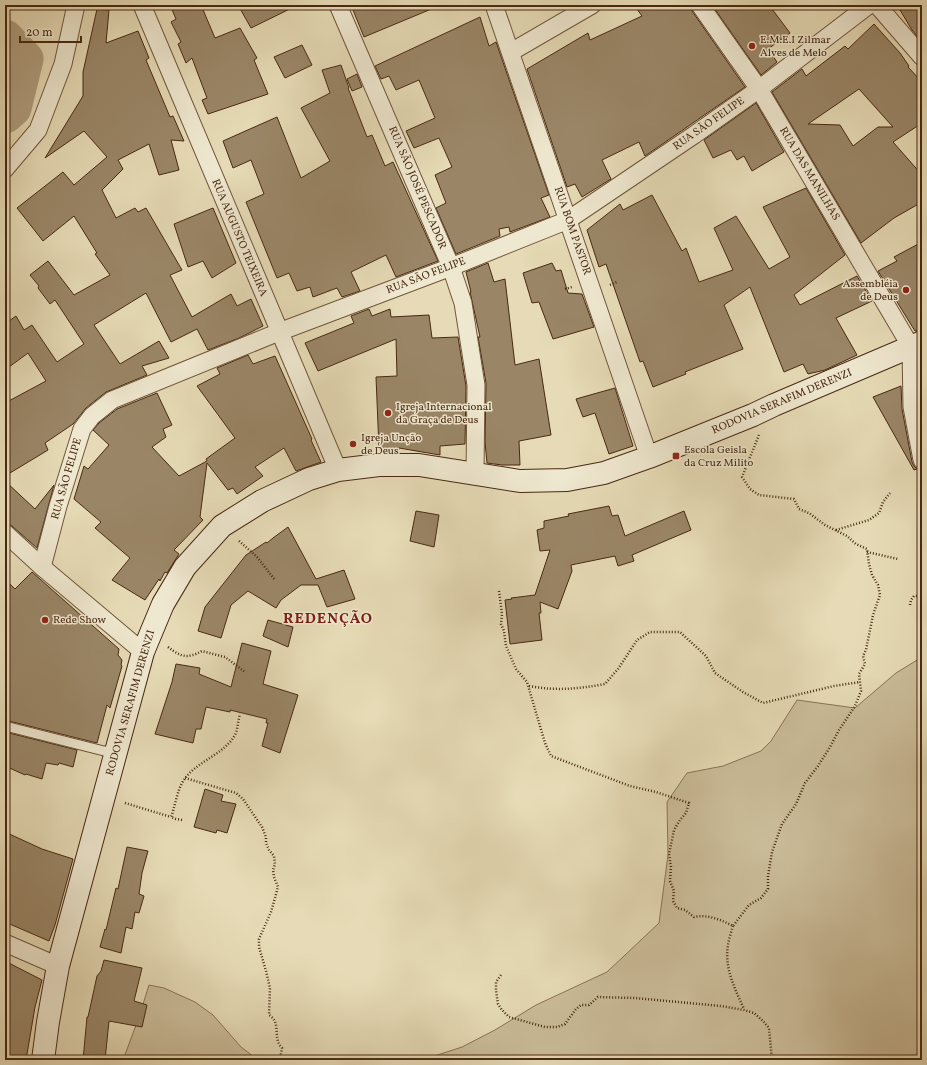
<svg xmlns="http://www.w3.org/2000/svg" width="927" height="1065" font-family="Vollkorn,serif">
  <rect width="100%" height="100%" fill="#e6dbb6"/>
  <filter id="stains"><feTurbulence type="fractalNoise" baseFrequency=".005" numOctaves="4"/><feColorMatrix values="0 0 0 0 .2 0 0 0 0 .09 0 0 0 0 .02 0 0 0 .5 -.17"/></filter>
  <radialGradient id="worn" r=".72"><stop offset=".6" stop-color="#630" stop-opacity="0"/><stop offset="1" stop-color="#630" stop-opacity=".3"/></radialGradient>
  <g fill="#cbbd9a" stroke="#8a7356">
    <path d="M922 657V1060H422L462 1047 495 1030 536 1005 607 972 659 923 668 855 667 802 687 773 723 766 761 751 771 741 797 700 855 708 896 673Z"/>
    <path d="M149 985 164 988 195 1002 213 1015 241 1047 258 1060H123L139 1017Z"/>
  </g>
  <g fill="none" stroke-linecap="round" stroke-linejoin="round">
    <path stroke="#b09e7e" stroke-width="37" d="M5 38 25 59 13 108 5 115"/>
  </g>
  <g fill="#9a8667" stroke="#482912" fill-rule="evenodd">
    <path d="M170 5H201L215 38 240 28 257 58 254 60 268 94 208 114 202 100 207 98 192 58 186 63 178 44 181 42 171 22 176 19Z"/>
    <path d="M238 5H298L251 28Z"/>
    <path d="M351 5H441L364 37Z"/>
    <path d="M634 5H690L692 11 745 87 645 156 639 142 602 160 611 179 582 197 575 184 567 187 527 69 588 33 590 40 642 16Z"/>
    <path d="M712 5H769L790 33 768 49 777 62 761 75Z"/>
    <path d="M897 5H922V42L912 30Z"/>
    <path d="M97 9 109 10 106 43 138 31 149 58 146 60 170 117 173 116 184 141 171 140 179 170 159 175 149 144 118 160 123 169 102 190 116 218 135 208 138 212 146 208 182 270 170 275 192 317 231 294 237 306 251 299 263 326 239 338 208 350 197 329 171 342 146 293 94 325 120 364 159 341 169 358 142 366 147 375 106 392 86 408 73 424 45 443 48 450 5 476V403L46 381 28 353 5 370V324L16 316 24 330 32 325 57 362 84 344 55 300 50 304 38 288 39 286 30 275 48 261 74 295 110 275 95 254 97 253 74 216 43 241 17 208 63 172 74 185 107 157 84 131 45 158 83 96V72Z"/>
    <path d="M480 17 489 46 496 42 549 195 541 198 550 217 510 232 509 227 499 229 500 236 456 254 436 208 446 203 435 175 452 167 439 138 414 148 406 131 435 118 419 80 396 90 389 76 381 79 375 66Z"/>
    <path d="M874 24 900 53 909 66 908 67 922 82V123L893 142 922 175V202L894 218 861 243 772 92 802 69 806 76 845 46 848 49ZM859 89 893 127H878L853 146 840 125 808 124Z"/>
    <path d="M302 45 312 65 285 78 274 57Z"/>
    <path d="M341 65 349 88H348L367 137 372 135 385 166 393 162 438 261 396 277 386 255 351 272 360 291 342 297 337 288 313 297 310 287 297 291 289 273 277 278 246 202 264 194 251 160 233 168 223 141 277 117 301 178 330 161 301 108 330 93 322 70Z"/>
    <path d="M357 74 362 87 352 91 347 79Z"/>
    <path d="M756 103 784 152 752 171 744 156 737 160 731 150 713 158 704 140Z"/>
    <path d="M806 188 845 255 794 295 800 305 857 276 872 301 836 318 857 355 825 370 808 374 803 364 784 372 750 287 724 305 743 349 685 372 686 374 653 387 643 361 640 362 606 264 599 267 587 230 620 204 623 210 652 195 682 251 686 248 699 282 733 270 714 228 736 216 769 269 790 257 763 207Z"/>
    <path d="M213 208 236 263 212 278 203 261 188 267 174 224Z"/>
    <path d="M922 242V330L915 331 878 271 897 261 894 257Z"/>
    <path d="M488 263 494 282 505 279 515 365 539 359 551 435 519 441 520 465H502L487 463 485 442 486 383 478 337H480L470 292H471L466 272Z"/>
    <path d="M552 263 556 271 561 270 568 293 582 294 594 327 553 339 539 302 532 303 523 273Z"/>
    <path d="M369 309 372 316 390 309 391 317 429 315 432 338 458 337 466 386 465 444 440 446V455L399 448V450L379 449 376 377 397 376 396 339 318 371 305 343 354 323 351 316Z"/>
    <path d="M248 355 253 364 275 356 312 439 311 440 321 462 296 471 284 448 255 467 263 476 237 494 233 488 228 490 207 463 200 517 203 520 174 550 179 554 167 573 165 572 160 581 159 579 145 600 112 580 130 558 95 528 101 522 74 499 84 466 88 469 109 445 93 430 99 423 117 409 157 393 172 425 163 429 166 437 152 447 179 476 207 461 206 459 235 438 197 386 220 374 217 368Z"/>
    <path d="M901 386 902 409 912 462 914 466 917 469 914 470 873 397Z"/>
    <path d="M615 388 633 446 609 454 595 413 583 417 576 399Z"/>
    <path d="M5 481 35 509 54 485 37 548 12 526 5 523Z"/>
    <path d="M609 506 612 516 618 515 625 536 684 511 691 530 632 555 634 561 618 566 615 556 571 565 572 571 558 609 540 602 541 613H539L542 640 510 644 505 600 512 599 511 598 535 595 550 550 540 551 537 530 544 528V521L569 516 568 514Z"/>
    <path d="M416 511 439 515 434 547 410 541Z"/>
    <path d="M288 527 316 579 344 570 355 599 327 607 318 585H301L281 600 276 608 248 591 231 605 221 638 198 631 205 607 246 555 266 542 267 543 273 538Z"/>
    <path d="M32 572 119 649 118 655 122 660 121 665 122 666 110 708 107 705 97 743 5 720V579L15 589Z"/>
    <path d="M268 620 293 627 288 647 263 636Z"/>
    <path d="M242 643 271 651 263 684 298 695 280 753 262 746 268 723H266L267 719 230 710V712L206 707 201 729H196L193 743 155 734 172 682 176 664 200 668 199 674 231 687Z"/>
    <path d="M5 732 77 750 73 767 59 763 58 765 46 763 42 779 26 774 25 775 5 766Z"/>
    <path d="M205 789 223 795 221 801 236 804 227 833 217 830 216 833 194 827Z"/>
    <path d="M5 832 42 849 73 859 55 925 49 941 5 922Z"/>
    <path d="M127 847 148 851 142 873 139 894 144 896 139 913 135 912 132 929 126 927 121 953 100 947 105 929 106 930 116 888 118 889Z"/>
    <path d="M104 960 142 968 134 1001 147 1005 142 1027 109 1021 105 1060H83L87 1017H88L97 976 101 971Z"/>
    <path d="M5 961 42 980 35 1007 26 1060H8L9 1047H5Z"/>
  </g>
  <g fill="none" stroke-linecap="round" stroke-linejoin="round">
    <g stroke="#70563b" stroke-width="11">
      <path id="lane" d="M5 726 104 751 115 752"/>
    </g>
    <g stroke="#70563b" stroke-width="19">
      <g id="street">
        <path d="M142 5 338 470"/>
        <path d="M338 5 451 267 463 303 476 385 475 474"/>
        <path d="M494 5 649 457"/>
        <path d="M700 5 759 89 911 347 912 407 922 460"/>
        <path d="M877 5 922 57"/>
        <path d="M511 52 592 5"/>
        <path d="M5 169 38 130 63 64 76 5"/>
        <path d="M5 533 42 567 143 652"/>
        <path d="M42 567 58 506 82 429 92 416 112 400 279 332 451 267 568 220 694 135 759 89 869 5"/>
        <path d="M5 943 58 966"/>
      </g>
    </g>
    <g stroke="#482912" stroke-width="24">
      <path id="secondary" d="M43 1060 48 1022 58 966 143 652 163 604 185 567 222 526 262 501 309 479 338 470 379 465H419L520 481 567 480 604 473 649 457 753 415 774 405 922 342"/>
    </g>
    <g stroke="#482912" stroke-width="2.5" stroke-dasharray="1 2" stroke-linecap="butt">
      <path d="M610 285 617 282"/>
      <path d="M565 289 572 287"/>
      <path d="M836 530 869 520 879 513 883 502 890 493"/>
      <path d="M239 541 257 557 275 580"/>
      <path d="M867 552 898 559"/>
      <path d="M499 591 502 614 501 624 504 631 506 646 516 669 527 682 545 743 551 756 630 786 656 792 689 803 686 813 680 820 674 830 669 854 671 867 670 881 674 891 673 901 677 908 685 910 694 917C707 914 722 920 733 926L749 905 761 898 768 889V876L772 852 782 824 796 804 805 783 818 766 830 747 839 730 855 706 861 691 859 674 865 664 863 656 866 650 873 615 880 595 878 585 872 575 869 564 867 549 856 544 847 536 825 525 809 513 799 509 794 499 759 495 750 489 742 477 759 435"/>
      <path d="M910 605 911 600 914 596H922"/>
      <path d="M168 647C181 657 187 659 202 651L225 657 245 672"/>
      <path d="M529 686C556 691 578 689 605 684L618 669 637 640 650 632H680L706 656 715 673 743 692 763 703 834 686 860 682"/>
      <path d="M185 778 236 793 243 799 262 827 266 837V843L269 850 274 856 275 864 273 870 274 877 278 887 271 912 259 939V947L266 971 270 988 269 1015C282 1023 272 1038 282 1048L281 1054 283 1060"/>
      <path d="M125 803 171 817"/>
      <path d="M182 820 176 819 171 817C176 804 177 788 186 777 200 760 224 754 235 735 238 729 238 720 240 714"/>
      <path d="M733 926C731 932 729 939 728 945 724 968 735 989 744 1009"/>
      <path d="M501 975 496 982V990L498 1004 502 1010 509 1017 545 1027H557L565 1024 576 1009 581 1005H589L598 997 635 998 721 1006 744 1010 754 1013 763 1021 769 1028 772 1060"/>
    </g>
    <use href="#lane" stroke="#efe8d0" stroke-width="9"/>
    <use href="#street" stroke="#efe8d0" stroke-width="17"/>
    <use href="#secondary" stroke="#efe8d0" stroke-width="22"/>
  </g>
  <g fill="#8f2418" stroke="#efe8d0" stroke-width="1.5">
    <circle cx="752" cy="46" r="4"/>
    <circle cx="906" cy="290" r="4"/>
    <circle cx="388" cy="413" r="4"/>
    <circle cx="353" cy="444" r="4"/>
    <rect x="672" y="452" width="8" height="8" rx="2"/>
    <circle cx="45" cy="620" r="4"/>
  </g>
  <g text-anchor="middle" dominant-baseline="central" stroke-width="3" stroke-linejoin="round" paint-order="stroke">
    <g font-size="11" fill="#482912" stroke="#efe8d0" text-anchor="start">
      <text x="760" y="40">E.M.E.I Zilmar<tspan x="760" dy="13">Alves de Melo</tspan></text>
      <text x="898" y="284" text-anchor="end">Assembléia<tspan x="898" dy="13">de Deus</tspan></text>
      <text x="396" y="407">Igreja Internacional<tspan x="396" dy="13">da Graça de Deus</tspan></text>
      <text x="361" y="438">Igreja Unção<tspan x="361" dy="13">de Deus</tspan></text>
      <text x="684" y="450">Escola Geisla<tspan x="684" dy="13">da Cruz Milito</tspan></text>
      <text x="53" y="620">Rede Show</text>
    </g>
    <g font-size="11" fill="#482912" stroke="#efe8d0">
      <text transform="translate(709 124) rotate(-35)">RUA SÃO FELIPE</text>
      <text transform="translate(809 174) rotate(59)">RUA DAS MANILHAS</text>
      <text transform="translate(417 188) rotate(67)">RUA SÃO JOSÉ PESCADOR</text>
      <text transform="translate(572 231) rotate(71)">RUA BOM PASTOR</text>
      <text transform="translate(239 238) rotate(67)">RUA AUGUSTO TEIXEIRA</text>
      <text transform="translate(426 276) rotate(-21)">RUA SÃO FELIPE</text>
      <text transform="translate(782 402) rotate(-23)">RODOVIA SERAFIM DERENZI</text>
      <text transform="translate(67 479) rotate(-74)">RUA SÃO FELIPE</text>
      <text transform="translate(131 703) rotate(-74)">RODOVIA SERAFIM DERENZI</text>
    </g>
    <g font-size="15" font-weight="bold" letter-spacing="1" fill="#7a1f14" stroke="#efe8d0">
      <text x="328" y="619">REDENÇÃO</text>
    </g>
  </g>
  <rect width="927" height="1065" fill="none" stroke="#e6dbb6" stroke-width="20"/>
  <rect x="6" y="6" width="915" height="1053" fill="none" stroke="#482912" stroke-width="2"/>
  <rect x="10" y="10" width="907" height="1045" fill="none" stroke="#482912"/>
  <path d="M20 36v6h61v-6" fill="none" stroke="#482912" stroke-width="2"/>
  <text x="26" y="36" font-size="12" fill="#482912" stroke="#efe8d0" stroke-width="3" paint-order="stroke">20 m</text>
  <rect width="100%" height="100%" filter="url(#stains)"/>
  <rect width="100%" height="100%" fill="url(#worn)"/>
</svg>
